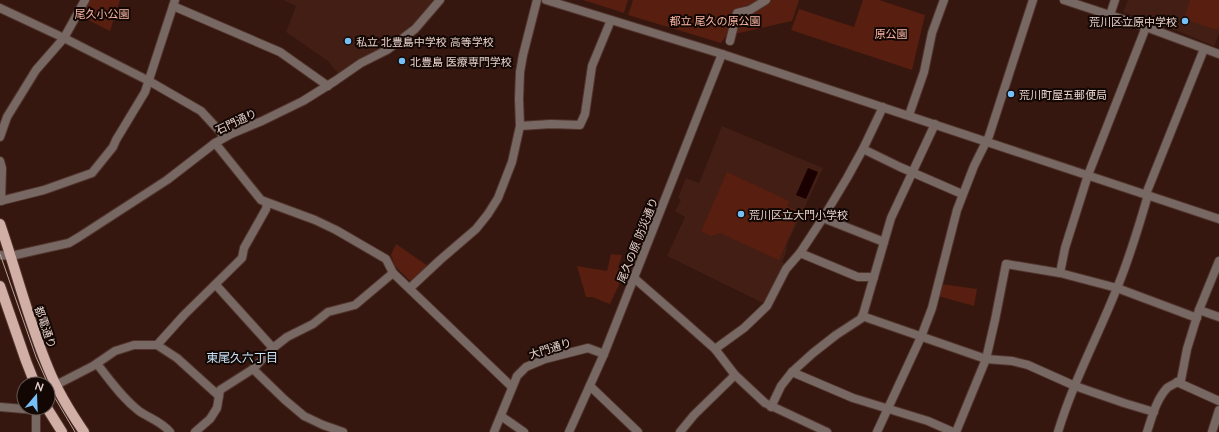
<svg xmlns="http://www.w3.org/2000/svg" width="1219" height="432" font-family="Lato,'Noto Sans JP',sans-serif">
  <rect width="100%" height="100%" fill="#35170f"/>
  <g fill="#421e14">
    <path d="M283 0H437L413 28 384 49 360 59 338 73 328 61 286 32 296 6Z"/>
    <path d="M1128 0H1219V33L1214 46 1178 31 1123 12Z"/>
    <path d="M722 126 823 168 805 207 787 244 786 253 782 262 786 264 765 304 667 256 685 217 675 211 681 200 678 198 686 178 699 183Z"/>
  </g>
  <g fill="#581e0f">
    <path d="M89 0H120L110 31 80 16Z"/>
    <path d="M583 0H628L624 13Z"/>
    <path d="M633 0H799L792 21 726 36 721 43 628 15Z"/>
    <path d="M863 0H879L925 15 912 70 791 30 799 9 854 27Z"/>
    <path d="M1188 0H1219V26L1217 30 1184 19 1190 1Z"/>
    <path d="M727 172 789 201 787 206 800 212 779 260 720 233 711 236 701 231Z"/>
    <path d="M396 244 428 266 411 282 395 266 391 255Z"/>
    <path d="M611 254 622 255 618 268 625 272 610 304 592 297H586L577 266 607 271Z"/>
    <path d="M941 284 977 289 974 306 938 296Z"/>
  </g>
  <path fill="#1a0000" d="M808 168 818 172 806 199 796 195Z"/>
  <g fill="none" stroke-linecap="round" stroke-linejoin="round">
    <g stroke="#51352d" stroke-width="10">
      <path id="pedestrian" d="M730 41 737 13 750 10 766 0"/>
    </g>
    <g stroke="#51352d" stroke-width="10">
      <g id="minor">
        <path d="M1064 0 1146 27 1219 54"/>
        <path d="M173 6 280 52 328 86"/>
        <path d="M0 8 64 38 149 81 201 111 225 137"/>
        <path d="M520 126 551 124 580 125 585 114 592 66 611 20"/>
        <path d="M0 137 7 117 36 70 64 38 85 0"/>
        <path d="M215 143 261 200 315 220 336 230 386 259 393 273 512 387"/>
        <path d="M863 149 900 167 962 194"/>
        <path d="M0 161 2 168 1 201"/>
        <path d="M1146 194 1204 49"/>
        <path d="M0 201 44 190 92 173 113 147 116 140 145 92 175 0"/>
        <path d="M823 218 884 242"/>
        <path d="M800 253 858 277H874"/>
        <path d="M0 255 11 256 69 243 79 237 167 180 215 143 231 134 262 121 303 101 335 81 361 63 387 50 415 29 440 0"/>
        <path d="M1060 273 1065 248 1088 175 1146 27"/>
        <path d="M634 278 680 318 715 349 735 375 765 403 827 432"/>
        <path d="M216 285 273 348"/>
        <path d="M410 288 440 260 476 229 488 214 498 198 512 162 520 126 519 99 520 72 523 55 537 0"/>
        <path d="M1199 310 1219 317"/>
        <path d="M862 316 986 359 1012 361 1028 365 1075 386 1124 403 1154 412"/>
        <path d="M157 345 177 358 219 396"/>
        <path d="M715 349 744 328 767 306 786 269 800 253 823 218 847 178 863 149 883 107"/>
        <path d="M97 364C110 380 122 398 139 411 149 418 162 422 170 432"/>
        <path d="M253 369 285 400 304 416 323 425 343 432"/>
        <path d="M792 372 853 398 928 421 953 432"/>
        <path d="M1177 382 1219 401"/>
        <path d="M56 385 93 366 115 351 134 345H157L184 315 242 258 244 248 266 209 267 203"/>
        <path d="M590 386 638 432"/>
        <path d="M48 399 57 386"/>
        <path d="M0 407 36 410"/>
        <path d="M771 407 781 386 792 372 813 353 836 335 862 318 891 218 935 124"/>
        <path d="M501 416 524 432"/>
        <path d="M36 432V410L39 408"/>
        <path d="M195 432 210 419 217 408 220 390 253 369 273 348 287 337 313 324 328 312 355 305 393 273"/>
        <path d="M494 432 517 376 526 367 545 359 588 348 604 354"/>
        <path d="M680 432 694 415 735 375"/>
        <path d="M877 432 921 337 932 308 957 210 974 166 989 136 1033 0"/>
        <path d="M956 432 986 359 995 320 1006 264 1060 273 1117 288 1197 318"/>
        <path d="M1058 432C1073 382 1098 336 1117 288 1130 257 1139 226 1148 195"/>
        <path d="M1147 432C1152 417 1156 400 1167 388 1171 385 1177 383 1181 380L1187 349 1199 310 1219 261"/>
        <path d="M1212 432 1219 410"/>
      </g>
    </g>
    <g stroke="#51352d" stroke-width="10">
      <g id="tertiary">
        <path d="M546 0 722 54 1219 219"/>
        <path d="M1110 15 1115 0"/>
        <path d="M909 115 924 72 932 33 944 0"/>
        <path d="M569 432 604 354 722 54"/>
      </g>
    </g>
    <g stroke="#51352d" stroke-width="12">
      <g id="primary">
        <path d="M0 224C17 273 29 323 49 370 58 392 71 413 84 432"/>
        <path d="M0 286 26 361 35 384"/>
        <path d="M47 408 62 432"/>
      </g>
    </g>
    <use href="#pedestrian" stroke="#786863" stroke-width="8"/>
    <use href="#minor" stroke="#786863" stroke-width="8"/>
    <use href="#tertiary" stroke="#786863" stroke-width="8"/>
    <use href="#primary" stroke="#d2afa6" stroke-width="10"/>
    <g stroke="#baa29c" stroke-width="1">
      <path d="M0 254 36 357 48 384"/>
      <path d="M48 385 52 393 75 432"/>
    </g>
  </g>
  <g fill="#77c0f7" stroke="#130704" stroke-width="1.5">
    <circle cx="1185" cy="21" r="4"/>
    <circle cx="348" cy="41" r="4"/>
    <circle cx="402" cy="61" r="4"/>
    <circle cx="1011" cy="94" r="4"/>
    <circle cx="741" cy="214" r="4"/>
  </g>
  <g text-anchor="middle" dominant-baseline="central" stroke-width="4" stroke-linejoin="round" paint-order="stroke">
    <g font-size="11" fill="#f9b7a5" stroke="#130704">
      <text x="102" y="13">尾久小公園</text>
      <text x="715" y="20">都立 尾久の原公園</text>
      <text x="891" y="33">原公園</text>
    </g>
    <g font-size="11" fill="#e6d1cb" stroke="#130704" text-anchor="start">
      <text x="1177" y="21" text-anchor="end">荒川区立原中学校</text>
      <text x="356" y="41">私立 北豊島中学校 高等学校</text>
      <text x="410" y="61">北豊島 医療専門学校</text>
      <text x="1019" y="94">荒川町屋五郵便局</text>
      <text x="749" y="214">荒川区立大門小学校</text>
    </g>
    <g font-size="11" fill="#e6d1cb" stroke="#130704">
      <text transform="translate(236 121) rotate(-25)">石門通り</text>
      <text transform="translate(637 240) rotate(-68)">尾久の原 防災通り</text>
      <text transform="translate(46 327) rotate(71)">都電通り</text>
      <text transform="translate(550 348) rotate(-17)">大門通り</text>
    </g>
    <g font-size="12" fill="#c7e1f6" stroke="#130704">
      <text x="242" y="357">東尾久六丁目</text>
    </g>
  </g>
  <g transform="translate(36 396) rotate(19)"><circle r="19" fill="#130704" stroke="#675854"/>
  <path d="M0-3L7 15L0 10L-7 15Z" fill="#77c0f7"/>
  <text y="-6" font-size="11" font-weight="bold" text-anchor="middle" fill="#e6d1cb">N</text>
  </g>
</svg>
